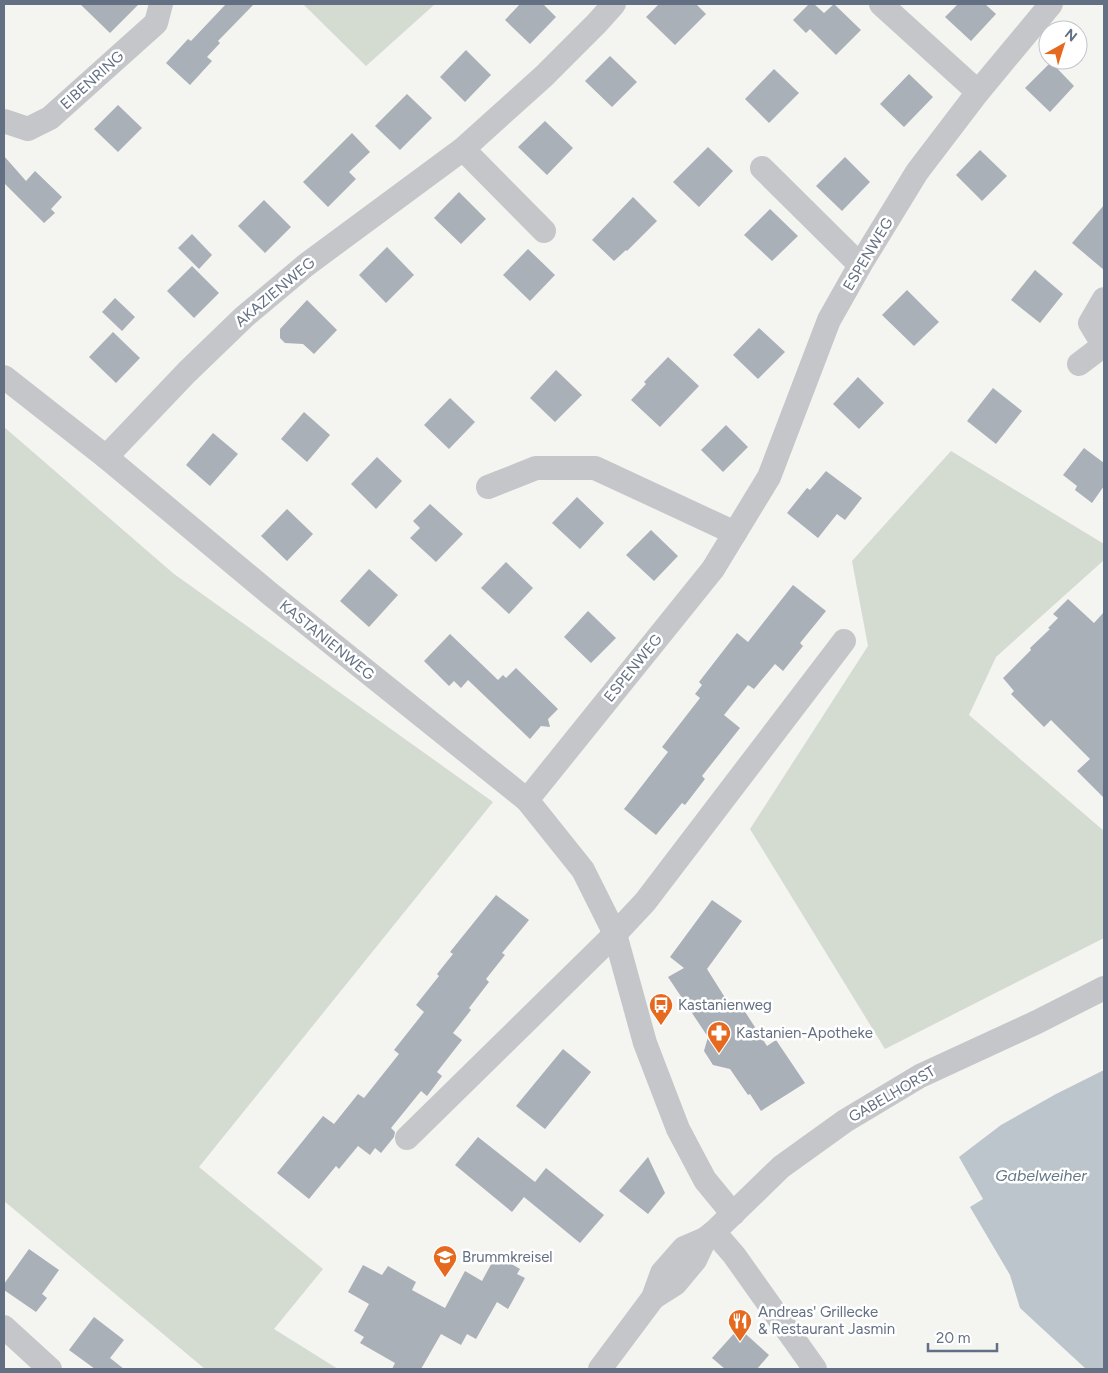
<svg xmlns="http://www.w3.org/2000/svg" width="1108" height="1373" font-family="Figtree,sans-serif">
  <rect width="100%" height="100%" fill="#f4f4f0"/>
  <g fill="#d4dbd1">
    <path d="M303 4H435L366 66Z"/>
    <path d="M4 427 174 574 493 802 199 1167 323 1269 274 1329 338 1369H205L4 1201Z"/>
    <path d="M951 451 1104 544V560L996 657 969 715 1104 831V938L885 1049 750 829 868 646 852 561Z"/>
  </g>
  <path fill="#bcc5cc" d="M1104 1070V1369H1086L1020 1308 1010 1275 970 1207 983 1199 959 1157 1001 1125 1056 1094Z"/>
  <g fill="#aab0b7">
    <path d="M80 4H139L110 33Z"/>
    <path d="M226 4H254L218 41 220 43 207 57 212 61 190 85 166 63 188 39 191 41Z"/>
    <path d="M520 4H543L556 17 530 44 505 20Z"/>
    <path d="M659 4H696L706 14 675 45 646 17Z"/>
    <path d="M809 4H814L824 13 834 4 861 30 836 55 810 29 806 33 793 20Z"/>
    <path d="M958 4H985L996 14 971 41 945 17Z"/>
    <path d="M466 50 491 75 465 102 440 77Z"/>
    <path d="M610 56 637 82 612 107 585 81Z"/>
    <path d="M1051 62 1074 86 1050 112 1025 88Z"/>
    <path d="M774 69 799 93 769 123 745 99Z"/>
    <path d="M909 74 933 97 904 127 880 104Z"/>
    <path d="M407 94 432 118 400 150 375 126Z"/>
    <path d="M118 105 142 128 118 152 94 129Z"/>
    <path d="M545 121 573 148 547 175 518 147Z"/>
    <path d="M352 133 370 152 349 172 356 179 328 207 303 182Z"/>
    <path d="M708 147 733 171 699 207 673 182Z"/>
    <path d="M980 150 1007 176 982 201 956 175Z"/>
    <path d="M4 156 26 181 35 171 62 197 51 209 55 213 44 223 4 183Z"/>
    <path d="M845 157 870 182 842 211 816 186Z"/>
    <path d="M459 192 486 219 461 244 434 218Z"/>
    <path d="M633 197 657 221 627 251 626 250 614 261 592 240Z"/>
    <path d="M264 200 291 227 265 253 238 226Z"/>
    <path d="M1104 205V270L1072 243Z"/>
    <path d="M770 209 798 236 772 261 744 235Z"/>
    <path d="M192 234 212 255 199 269 178 248Z"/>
    <path d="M387 247 414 275 386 303 359 275Z"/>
    <path d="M528 249 555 275 530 301 503 275Z"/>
    <path d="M192 266 219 293 194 318 167 291Z"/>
    <path d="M1035 270 1063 294 1040 323 1011 300Z"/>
    <path d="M907 290 939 322 914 346 882 315Z"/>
    <path d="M115 298 135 317 122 331 102 312Z"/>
    <path d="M307 300 337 330 314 354 303 344 285 343 280 338V329Z"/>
    <path d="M759 328 785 352 758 379 733 355Z"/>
    <path d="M113 332 140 358 116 383 89 357Z"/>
    <path d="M668 357 699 386 660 427 631 400 646 384 644 382Z"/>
    <path d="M556 370 582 395 555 422 530 398Z"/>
    <path d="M858 377 884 403 859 429 833 404Z"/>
    <path d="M993 388 1022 411 996 444 967 421Z"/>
    <path d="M450 398 475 422 449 449 424 425Z"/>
    <path d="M304 412 330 435 307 462 281 439Z"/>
    <path d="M726 425 748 447 723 472 701 450Z"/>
    <path d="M213 433 238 454 210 486 186 465Z"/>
    <path d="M1084 448 1104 463V486L1092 503 1075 490 1077 486 1063 475Z"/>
    <path d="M377 457 402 481 376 509 351 484Z"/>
    <path d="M826 471 862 498 845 520 837 514 818 538 787 513 807 488 810 490Z"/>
    <path d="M577 497 604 523 580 549 552 523Z"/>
    <path d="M430 504 463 534 436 562 410 538 420 528 413 521Z"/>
    <path d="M287 509 313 534 287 561 261 536Z"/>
    <path d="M651 530 678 556 654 581 626 555Z"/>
    <path d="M506 562 533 588 509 614 481 588Z"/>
    <path d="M369 569 398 595 369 627 340 601Z"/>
    <path d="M793 585 826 611 800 643 803 646 783 671 775 664 754 689 748 685 724 715 740 728 702 776 705 779 685 805 682 803 656 835 624 809 668 752 662 747 700 698 695 694 702 685 699 682 737 633 748 642Z"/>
    <path d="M1068 599 1094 623 1104 612V798L1077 771 1090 759 1051 720 1044 727 1011 694 1014 691 1003 678 1031 650 1030 648 1050 629 1048 628 1058 618 1053 614Z"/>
    <path d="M588 611 616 638 591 663 564 637Z"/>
    <path d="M450 634 498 680 503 675 506 678 516 668 558 709 548 719 550 727 541 726 530 739 468 680 461 688 454 681 449 686 424 661Z"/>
    <path d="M496 895 529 920 502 953 505 955 486 979 489 982 469 1008 471 1010 453 1033 462 1040 437 1072 442 1076 427 1096 421 1091 391 1128 395 1132 394 1137 381 1153 375 1148 370 1155 358 1146 339 1169 336 1166 309 1199 277 1173 323 1116 334 1124 358 1094 364 1098 399 1054 394 1050 424 1012 416 1005 439 976 437 974 453 954 450 952Z"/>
    <path d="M712 900 742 921 707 969 734 1012 742 1007 767 1046 776 1040 805 1083 761 1111 750 1094 748 1095 730 1069 713 1065 704 1051 708 1037 668 977 684 968 670 957Z"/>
    <path d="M563 1049 591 1072 545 1129 516 1106Z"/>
    <path d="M478 1137 535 1182 546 1168 604 1215 580 1243 524 1197 512 1212 455 1165Z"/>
    <path d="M648 1157 665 1193 648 1214 619 1191Z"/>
    <path d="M29 1249 59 1270 42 1294 47 1298 36 1312 4 1290V1284Z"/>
    <path d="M496 1255 520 1269 517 1274 525 1278 508 1309 497 1302 476 1339 467 1334 461 1345 441 1334 421 1369H392L395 1363 360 1343 364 1337 354 1331 369 1304 348 1292 363 1265 382 1275 388 1266 416 1282 412 1290 445 1308 465 1271 482 1281Z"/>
    <path d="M94 1317 124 1340 110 1358 124 1369H95L69 1350Z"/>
    <path d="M739 1328 769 1355 757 1369H725L712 1358Z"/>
  </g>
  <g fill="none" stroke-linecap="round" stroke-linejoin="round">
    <g stroke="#c4c6ca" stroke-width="24">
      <path d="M881 4 978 92"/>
      <path d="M4 121 28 129 50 118 156 23 161 4"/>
      <path d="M463 149 544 231"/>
      <path d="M762 168 860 265"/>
      <path d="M1104 299 1090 323 1104 346"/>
      <path d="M1079 364 1104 345"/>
      <path d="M4 377 106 457 269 593 527 800 583 870 615 934 645 1043 678 1129 705 1180 733 1214"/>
      <path d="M106 457 187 372 244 317 306 265 463 149 544 76 597 23 614 4"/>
      <path d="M488 487 536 468H595L735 533"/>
      <path d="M527 800 713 569 769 477 829 320 860 265 917 172 978 92 1051 4"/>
      <path d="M407 1138 615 934 645 902 844 641"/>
      <path d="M714 1232 734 1255 815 1369"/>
      <path d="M653 1298 675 1284 695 1260 705 1239"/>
      <path d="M4 1327 50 1369"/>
      <path d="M600 1369 653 1298 662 1273 684 1248 705 1239 714 1232 781 1167 845 1121 920 1076 1037 1022 1104 988"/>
    </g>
  </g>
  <defs>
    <g id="bus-pin" transform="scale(1.25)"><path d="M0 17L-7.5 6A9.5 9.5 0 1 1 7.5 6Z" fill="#e56a1f" stroke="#fff"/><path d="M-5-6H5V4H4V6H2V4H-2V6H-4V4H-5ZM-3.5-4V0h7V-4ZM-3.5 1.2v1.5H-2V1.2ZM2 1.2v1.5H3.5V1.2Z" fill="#fff"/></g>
    <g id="pharmacy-pin" transform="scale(1.25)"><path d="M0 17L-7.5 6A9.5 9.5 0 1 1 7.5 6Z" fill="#e56a1f" stroke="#fff"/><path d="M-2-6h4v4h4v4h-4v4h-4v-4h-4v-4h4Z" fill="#fff"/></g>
    <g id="school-pin" transform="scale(1.25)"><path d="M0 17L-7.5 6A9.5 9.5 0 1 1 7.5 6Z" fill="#e56a1f" stroke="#fff"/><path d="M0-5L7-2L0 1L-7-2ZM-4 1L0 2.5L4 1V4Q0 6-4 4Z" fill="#fff"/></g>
    <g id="restaurant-pin" transform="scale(1.25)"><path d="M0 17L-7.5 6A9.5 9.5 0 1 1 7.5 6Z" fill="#e56a1f" stroke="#fff"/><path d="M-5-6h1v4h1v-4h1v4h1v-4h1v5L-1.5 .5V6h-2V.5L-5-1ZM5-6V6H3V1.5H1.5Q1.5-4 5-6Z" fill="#fff"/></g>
  </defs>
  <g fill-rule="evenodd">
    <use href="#bus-pin" x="661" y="1005"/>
    <use href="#pharmacy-pin" x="719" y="1033"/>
    <use href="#school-pin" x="445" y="1257"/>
    <use href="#restaurant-pin" x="740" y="1321"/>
  </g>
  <g text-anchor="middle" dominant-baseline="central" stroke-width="5" stroke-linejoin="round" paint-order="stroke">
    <g font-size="15" fill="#636f82" stroke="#fff">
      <text transform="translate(92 80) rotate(-42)">EIBENRING</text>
      <text transform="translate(868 254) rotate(-59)">ESPENWEG</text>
      <text transform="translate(275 292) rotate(-40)">AKAZIENWEG</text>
      <text transform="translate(327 640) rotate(39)">KASTANIENWEG</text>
      <text transform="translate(633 668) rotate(-51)">ESPENWEG</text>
      <text transform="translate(892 1094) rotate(-30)">GABELHORST</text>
    </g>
    <g font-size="15" fill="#636f82" stroke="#fff" text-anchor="start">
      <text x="678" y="1005">Kastanienweg</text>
      <text x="736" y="1033">Kastanien-Apotheke</text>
      <text x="462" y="1257">Brummkreisel</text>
      <text x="758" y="1312">Andreas' Grillecke<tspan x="758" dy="17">&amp; Restaurant Jasmin</tspan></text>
    </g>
    <g font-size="16" font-style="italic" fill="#637886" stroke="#fff">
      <text x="1041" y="1175">Gabelweiher</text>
    </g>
  </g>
  <rect width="1108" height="1373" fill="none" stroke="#636f82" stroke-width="10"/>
  <g transform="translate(1063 45) rotate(39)"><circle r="24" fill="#ffffff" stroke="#c1c5cd"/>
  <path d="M0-4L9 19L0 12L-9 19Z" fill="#e56a1f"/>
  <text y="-8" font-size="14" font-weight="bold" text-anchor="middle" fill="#636f82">N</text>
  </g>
  <path d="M928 1343v8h69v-8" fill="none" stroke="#636f82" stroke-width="2.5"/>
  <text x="936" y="1343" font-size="15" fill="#636f82" stroke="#ffffff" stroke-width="4" paint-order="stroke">20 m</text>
</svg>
